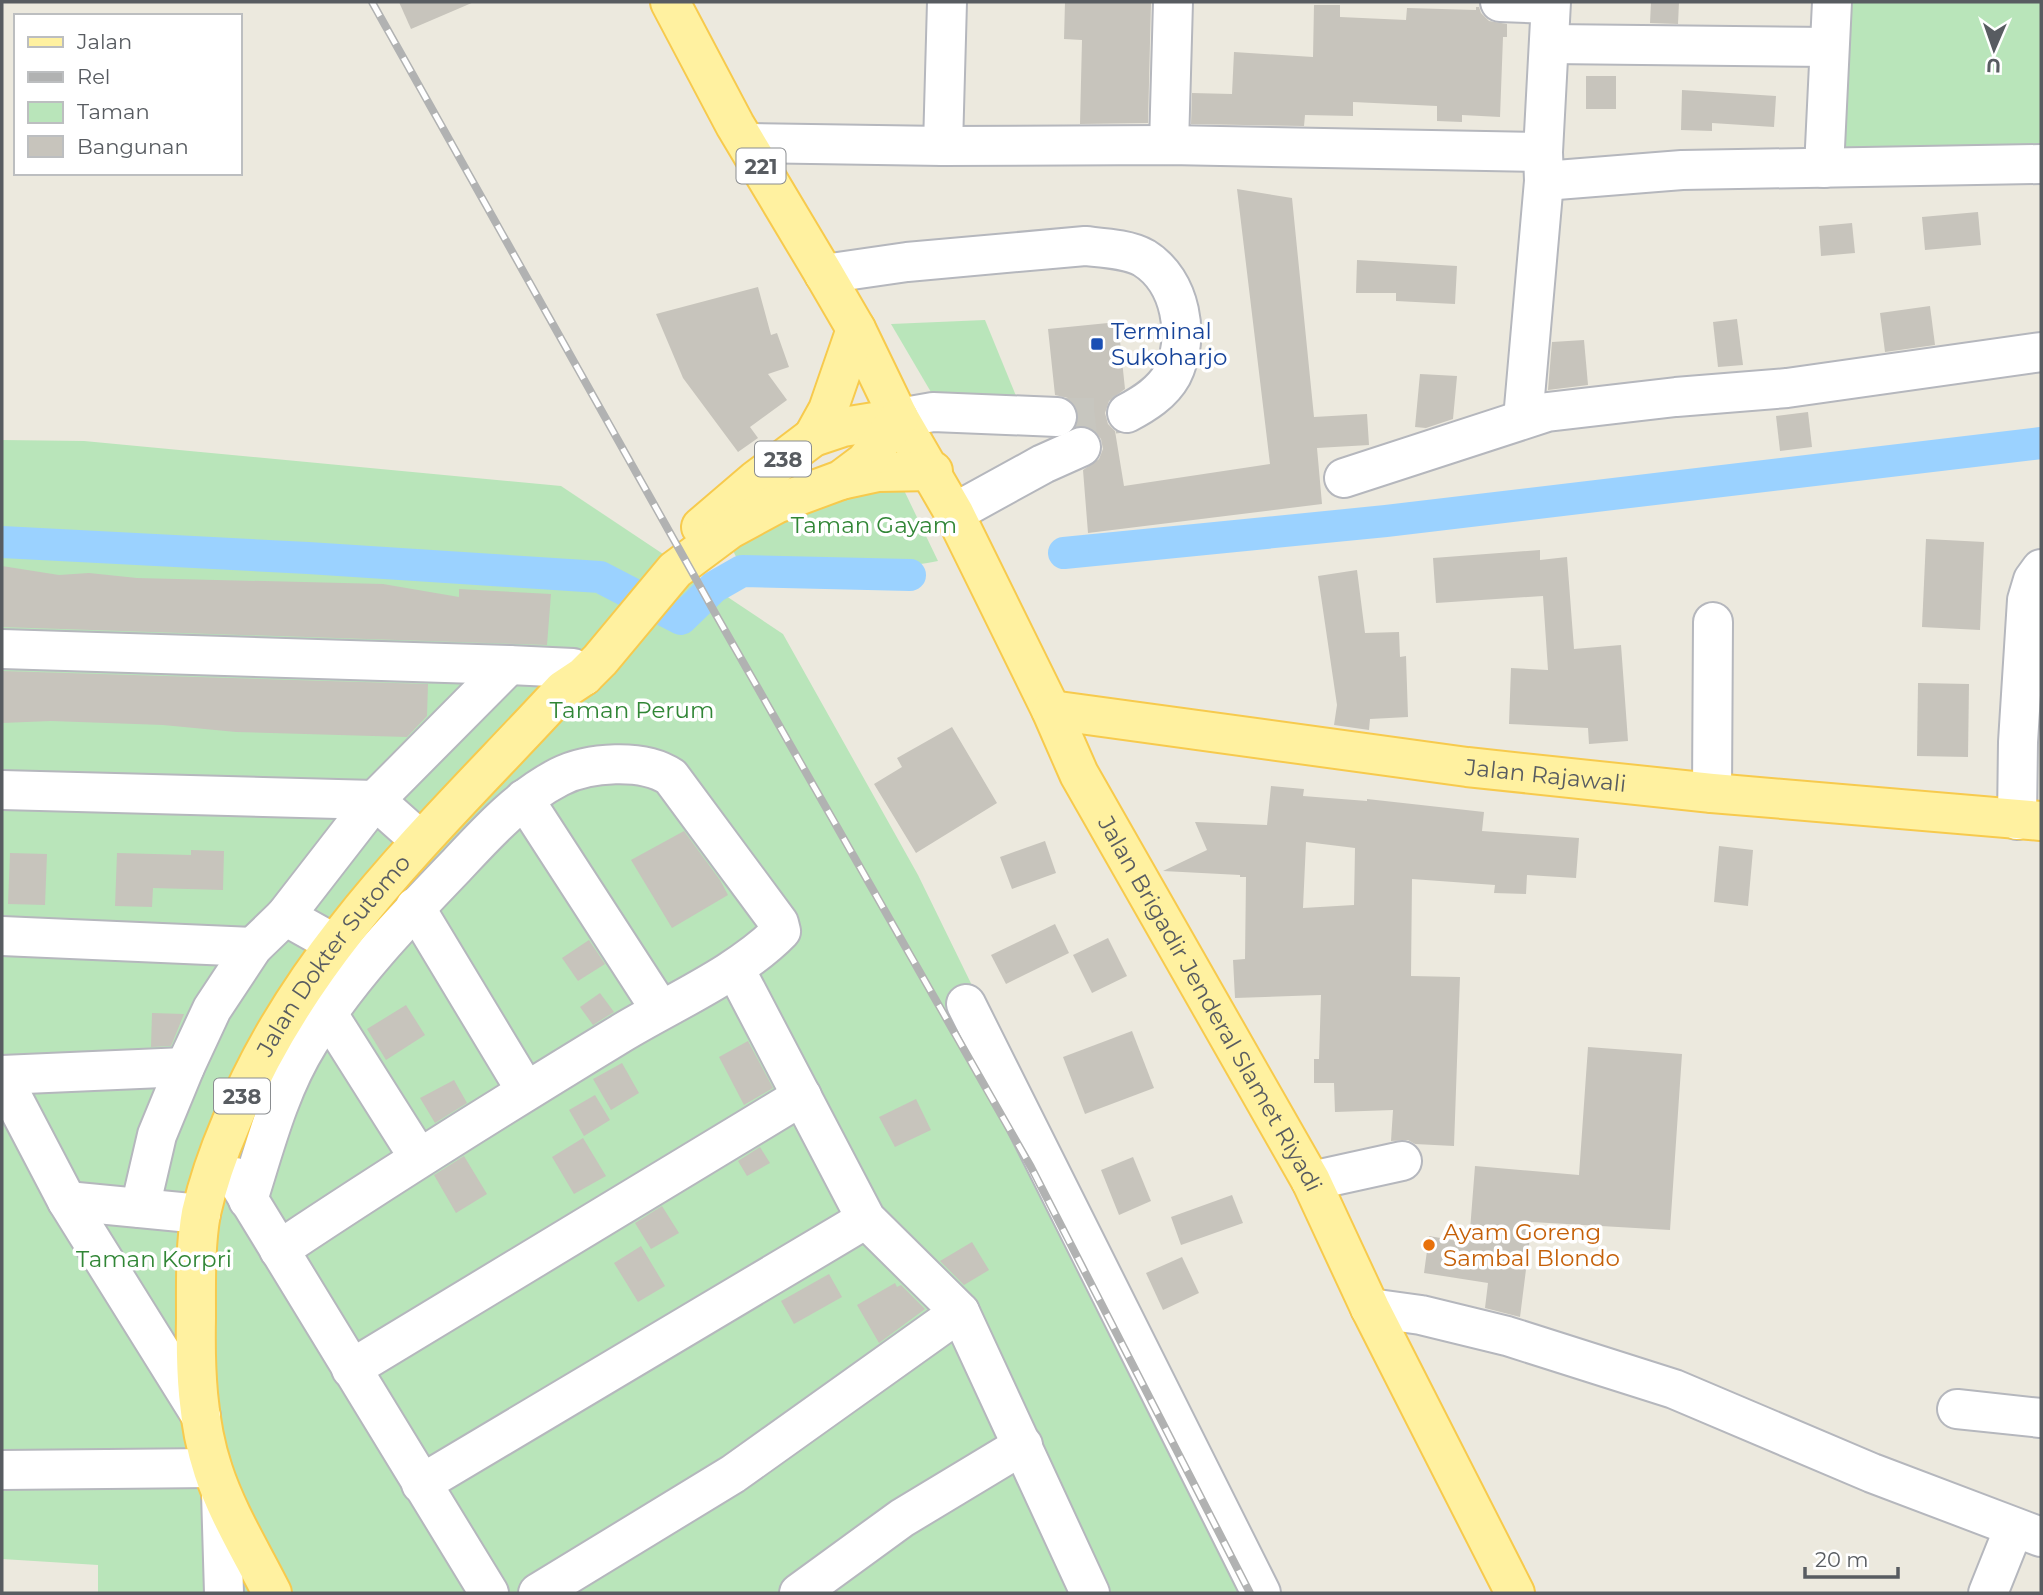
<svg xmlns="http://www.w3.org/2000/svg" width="2043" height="1595" font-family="Montserrat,sans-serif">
  <rect width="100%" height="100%" fill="#ece9de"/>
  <g fill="#b9e5ba">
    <path d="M1832 2H2041V138L2038 172 1824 168Z"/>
    <path d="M985 320 1021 408 955 433 891 324Z"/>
    <path d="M2 440 84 441 561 486 783 634 918 875 1144 1337 1275 1593H98V1565L2 1559Z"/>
    <path d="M901 484 938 561C873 574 805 567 739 563L727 538 770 516Z"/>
  </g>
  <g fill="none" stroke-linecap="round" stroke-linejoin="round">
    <g stroke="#9bd2ff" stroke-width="32">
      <path d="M2 542 308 558 600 577 681 619 714 587 742 571 910 575"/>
      <path d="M1064 553 1386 521 2041 443"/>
    </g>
  </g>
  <g fill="#c7c4bc" fill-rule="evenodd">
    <path d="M399 2H474L411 29Z"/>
    <path d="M1065 2H1151L1148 123 1080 124 1082 40 1064 39Z"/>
    <path d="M1651 2H1679L1678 24 1650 23Z"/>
    <path d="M1314 5H1340V17L1406 20 1407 8 1476 10V7H1479L1481 13 1489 21 1507 24V37H1503L1500 117 1462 115V122L1437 121V106L1353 102V116L1305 115 1304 126 1191 124 1192 93 1232 94 1234 52 1313 57Z"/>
    <rect x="1586" y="76" width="30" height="33"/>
    <path d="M1682 90 1776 96 1774 127 1712 123V131L1681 130Z"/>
    <path d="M1237 189 1292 198 1314 417 1367 414 1369 445 1317 448 1322 504 1088 533 1083 470 1099 459 1103 449 1101 439 1093 429 1084 425 1076 426 1079 417 1076 406 1068 398 1055 395 1048 329 1118 322 1125 389 1109 401 1105 413 1108 424 1115 431 1124 486 1270 464Z"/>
    <path d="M1978 212 1981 245 1925 250 1922 217Z"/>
    <path d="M1852 223 1855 253 1821 256 1819 226Z"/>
    <path d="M1357 260 1457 266 1455 304 1396 301V293H1356Z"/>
    <path d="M758 287 771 335 777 333 789 367 768 374 787 400 750 427 758 438 738 452 683 378 656 314Z"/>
    <path d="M1930 306 1935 345 1885 352 1880 313Z"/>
    <path d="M1737 319 1743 365 1718 367 1713 322Z"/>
    <path d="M1584 340 1588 385 1548 390 1552 342Z"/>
    <path d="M1420 374 1457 376 1453 419 1426 428 1415 427Z"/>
    <path d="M1808 412 1812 447 1780 451 1776 416Z"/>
    <path d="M1926 539 1984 542 1980 630 1922 627Z"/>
    <path d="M1540 550V560L1567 557 1574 649 1621 645 1628 741 1589 744 1588 728 1509 724 1511 668 1548 670 1543 596 1436 603 1433 558Z"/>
    <path d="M2 566 59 575 89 573 137 578 383 584 459 597V589L551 594 547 645 2 627Z"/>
    <path d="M1357 570 1365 633 1399 632 1400 657 1406 656 1408 717 1370 719 1369 730 1334 725 1337 705 1318 576Z"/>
    <path d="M2 671 428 684 427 716 407 737 236 732 163 725 51 721 2 723Z"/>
    <path d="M1918 683 1969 684 1968 757 1917 756Z"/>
    <path d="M952 727 997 803 916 853 874 784 902 767 897 758Z"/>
    <path d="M1271 786 1304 789 1303 796 1367 801V799L1484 812 1482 831 1579 838 1576 878 1527 875 1526 894 1494 893 1495 885 1412 879 1411 976 1460 977 1454 1146 1415 1144 1408 1140 1391 1141 1393 1110 1335 1112 1334 1083H1314V1059H1319L1321 995 1235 998 1233 960 1245 959 1246 877H1240V875L1163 871 1207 850 1195 822 1267 825ZM1306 842 1355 848 1354 905 1303 908Z"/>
    <path d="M684 831 720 880 728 895 672 928 631 860Z"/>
    <path d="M1045 841 1056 873 1012 889 1000 857Z"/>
    <path d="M1719 846 1753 850 1748 906 1714 902Z"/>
    <path d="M191 850 224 851 223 890 153 888 152 907 115 906 117 853 191 855Z"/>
    <path d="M10 853 47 854 45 905 8 904Z"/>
    <path d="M1055 924 1069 953 1006 984 991 955Z"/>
    <path d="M1108 938 1127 976 1092 993 1073 955Z"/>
    <path d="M589 940 605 964 578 981 562 958Z"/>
    <path d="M600 993 614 1012 593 1025 580 1007Z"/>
    <path d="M406 1005 425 1035 386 1060 367 1029Z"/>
    <path d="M152 1013 184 1014 171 1046 151 1047Z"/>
    <path d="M1132 1031 1154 1088 1085 1114 1063 1057Z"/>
    <path d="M748 1041 773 1088 744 1105 719 1057Z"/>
    <path d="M1588 1047 1682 1054 1670 1230 1532 1222 1520 1317 1485 1308 1488 1283 1424 1273 1429 1236 1469 1243 1475 1166 1579 1175Z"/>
    <path d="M622 1063 639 1093 611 1110 593 1079Z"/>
    <path d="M454 1080 467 1103 435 1123 420 1098Z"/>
    <path d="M595 1095 610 1120 584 1136 569 1110Z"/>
    <path d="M916 1099 931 1130 895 1147 879 1117Z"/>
    <path d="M583 1138 606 1176 574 1194 552 1157Z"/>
    <path d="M760 1147 770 1163 747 1176 738 1161Z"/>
    <path d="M464 1156 487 1194 456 1213 434 1175Z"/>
    <path d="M1133 1157 1151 1201 1119 1215 1101 1170Z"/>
    <path d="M1232 1195 1243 1223 1181 1245 1171 1217Z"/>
    <path d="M662 1206 679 1233 651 1249 635 1223Z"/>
    <path d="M972 1242 989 1270 964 1285 940 1261Z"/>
    <path d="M641 1246 665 1286 638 1302 614 1263Z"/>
    <path d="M1182 1257 1199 1293 1163 1310 1146 1273Z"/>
    <path d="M829 1274 842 1297 794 1324 781 1301Z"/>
    <path d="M895 1283 897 1287 901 1285 925 1309 879 1343 857 1305Z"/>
  </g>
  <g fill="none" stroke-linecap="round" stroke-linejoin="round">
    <path stroke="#c7c6bf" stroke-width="38" stroke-dasharray="38 19" stroke-linecap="butt" d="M1057 417H1094L1127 413"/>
    <g stroke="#b5b7bd" stroke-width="42">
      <g id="minor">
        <path d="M1500 2 1550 4"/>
        <path d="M1550 44 1829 47"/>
        <path d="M748 143 943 146 1169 145 1543 152"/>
        <path d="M1169 145 1173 2"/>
        <path d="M943 146 947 2"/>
        <path d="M1824 168 1832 2"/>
        <path d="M1544 181 1682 170 2041 164"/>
        <path d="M824 274 907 262 1085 246C1104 248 1128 249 1144 258 1181 281 1191 337 1172 375 1162 393 1144 404 1127 413"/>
        <path d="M899 418 933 412 1057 417"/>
        <path d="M1523 419 1544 181 1543 152 1551 2"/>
        <path d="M1344 478 1547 412 1676 397 1787 388 2041 352"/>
        <path d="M954 513 1043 464 1081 447"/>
        <path d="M2 649 509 665 573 668 584 676"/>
        <path d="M2 790 375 800 420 840"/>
        <path d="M1712 793 1713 622"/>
        <path d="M524 799 660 1009"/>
        <path d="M2017 820 2018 742 2027 600 2033 580 2041 569"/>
        <path d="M415 907 526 1091"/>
        <path d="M285 916 335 944"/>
        <path d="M2 936 253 947"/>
        <path d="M735 969 866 1219 960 1312 1090 1593"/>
        <path d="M966 1004 1261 1593"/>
        <path d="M328 1014 419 1158"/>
        <path d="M2 1075 185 1067"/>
        <path d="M2 1077 67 1201 201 1416"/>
        <path d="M235 1177 489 1593"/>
        <path d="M1311 1181 1402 1161"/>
        <path d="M248 1200C265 1146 279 1090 309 1042 349 977 402 922 455 867 486 834 518 798 559 777 588 762 643 758 671 777L779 923 781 931C739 974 671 1003 620 1034 505 1104 391 1175 279 1250"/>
        <path d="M67 1201 201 1214"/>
        <path d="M140 1208 157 1135 185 1067 212 1009 253 947 285 916 375 800 509 665"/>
        <path d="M1370 1308 1421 1315 1507 1336 1674 1389 1872 1473 2041 1537"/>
        <path d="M351 1369 802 1096"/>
        <path d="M1957 1409 2041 1418"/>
        <path d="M2 1470 212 1468"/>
        <path d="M421 1484 866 1219"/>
        <path d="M221 1493 224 1593"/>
        <path d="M538 1593 733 1474 960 1312"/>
        <path d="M799 1593 902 1518 1023 1445"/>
        <path d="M1988 1593 2014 1528"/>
      </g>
    </g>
    <g stroke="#f7ca4d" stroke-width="42">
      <g id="major">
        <path id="s1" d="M670 2 735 125 824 274 856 329 899 418 954 513 1051 710 1079 774 1311 1181 1370 1308 1515 1593"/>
        <path d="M813 437 828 410 856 329"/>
        <path d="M841 480 878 472 933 471"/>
        <path d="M701 527 756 480 813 437 843 427 899 418"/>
        <path id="s2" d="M1051 710 1467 767 1712 793 2041 821"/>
        <path id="s3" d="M272 1593C252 1553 227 1513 213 1470 197 1422 195 1368 196 1318 196 1284 195 1246 201 1213 208 1182 219 1151 231 1123 301 948 439 825 563 690L584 676 600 660 675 570 730 529 776 504 841 480 865 462 899 418"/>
      </g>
    </g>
    <use href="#minor" stroke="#fff" stroke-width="38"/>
    <use href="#major" stroke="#fff1a0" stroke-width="38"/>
    <g stroke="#b1b2b2" stroke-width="8">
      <path id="rail" d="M372 2 715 613 1031 1167 1250 1593"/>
    </g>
    <use href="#rail" stroke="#fff" stroke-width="5" stroke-dasharray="16" stroke-linecap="butt"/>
  </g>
  <rect fill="#1a4fb4" stroke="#fff" stroke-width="2.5" x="1090" y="337" width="14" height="14" rx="3.5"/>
  <circle fill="#e8710a" stroke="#fff" stroke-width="2.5" cx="1429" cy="1245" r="7"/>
  <g text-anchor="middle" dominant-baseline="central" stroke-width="7" stroke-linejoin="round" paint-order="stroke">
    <g fill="#fff" stroke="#8a8d90" stroke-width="2">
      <rect x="736.5" y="148.5" width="49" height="35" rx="5"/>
      <rect x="755" y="441.5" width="56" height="35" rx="5"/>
      <rect x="214" y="1078.5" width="56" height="35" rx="5"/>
    </g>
    <g font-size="21" font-weight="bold" fill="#585c61">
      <text x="761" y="166">221</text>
      <text x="783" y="459">238</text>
      <text x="242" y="1096">238</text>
    </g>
    <g font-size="23" fill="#164399" stroke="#fff" text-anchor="start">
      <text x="1111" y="331">Terminal<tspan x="1111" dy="26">Sukoharjo</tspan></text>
    </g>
    <g font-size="23" fill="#318636" stroke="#fff">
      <text x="874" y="525">Taman Gayam</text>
      <text x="632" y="710">Taman Perum</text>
      <text x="154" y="1259">Taman Korpri</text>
    </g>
    <g font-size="23" fill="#585c61" stroke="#fff">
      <text stroke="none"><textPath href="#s2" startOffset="499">Jalan Rajawali</textPath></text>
      <text stroke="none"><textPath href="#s3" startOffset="688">Jalan Dokter Sutomo</textPath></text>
      <text stroke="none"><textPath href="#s1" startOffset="1139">Jalan Brigadir Jenderal Slamet Riyadi</textPath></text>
    </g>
    <g font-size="23" fill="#c56008" stroke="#fff" text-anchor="start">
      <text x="1443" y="1232">Ayam Goreng<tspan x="1443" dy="26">Sambal Blondo</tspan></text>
    </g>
  </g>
  <rect width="2043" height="1595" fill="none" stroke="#585c61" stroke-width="7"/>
  <rect x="14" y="14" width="228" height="161" fill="#ffffff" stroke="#bcbec0" stroke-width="2"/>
  <rect x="28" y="37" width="35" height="10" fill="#fff1a0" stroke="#bcbec0" stroke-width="2"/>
  <text x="77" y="49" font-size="21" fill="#585c61">Jalan</text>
  <rect x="28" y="72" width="35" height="10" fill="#b1b2b2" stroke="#bcbec0" stroke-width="2"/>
  <text x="77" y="84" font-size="21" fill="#585c61">Rel</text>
  <rect x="28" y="102" width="35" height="21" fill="#b9e5ba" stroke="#bcbec0" stroke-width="2"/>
  <text x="77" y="119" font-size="21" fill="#585c61">Taman</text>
  <rect x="28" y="136" width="35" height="21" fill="#c7c4bc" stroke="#bcbec0" stroke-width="2"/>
  <text x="77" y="154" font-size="21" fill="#585c61">Bangunan</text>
  <g transform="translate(1994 49) rotate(182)" stroke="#ffffff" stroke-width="5" paint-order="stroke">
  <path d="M0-5L12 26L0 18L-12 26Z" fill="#585c61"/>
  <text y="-10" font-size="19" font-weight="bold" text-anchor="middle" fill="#585c61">U</text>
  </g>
  <path d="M1805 1567v10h93v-10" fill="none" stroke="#585c61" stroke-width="3.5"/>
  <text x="1815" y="1567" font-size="21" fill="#585c61" stroke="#ffffff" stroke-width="5" paint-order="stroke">20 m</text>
</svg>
